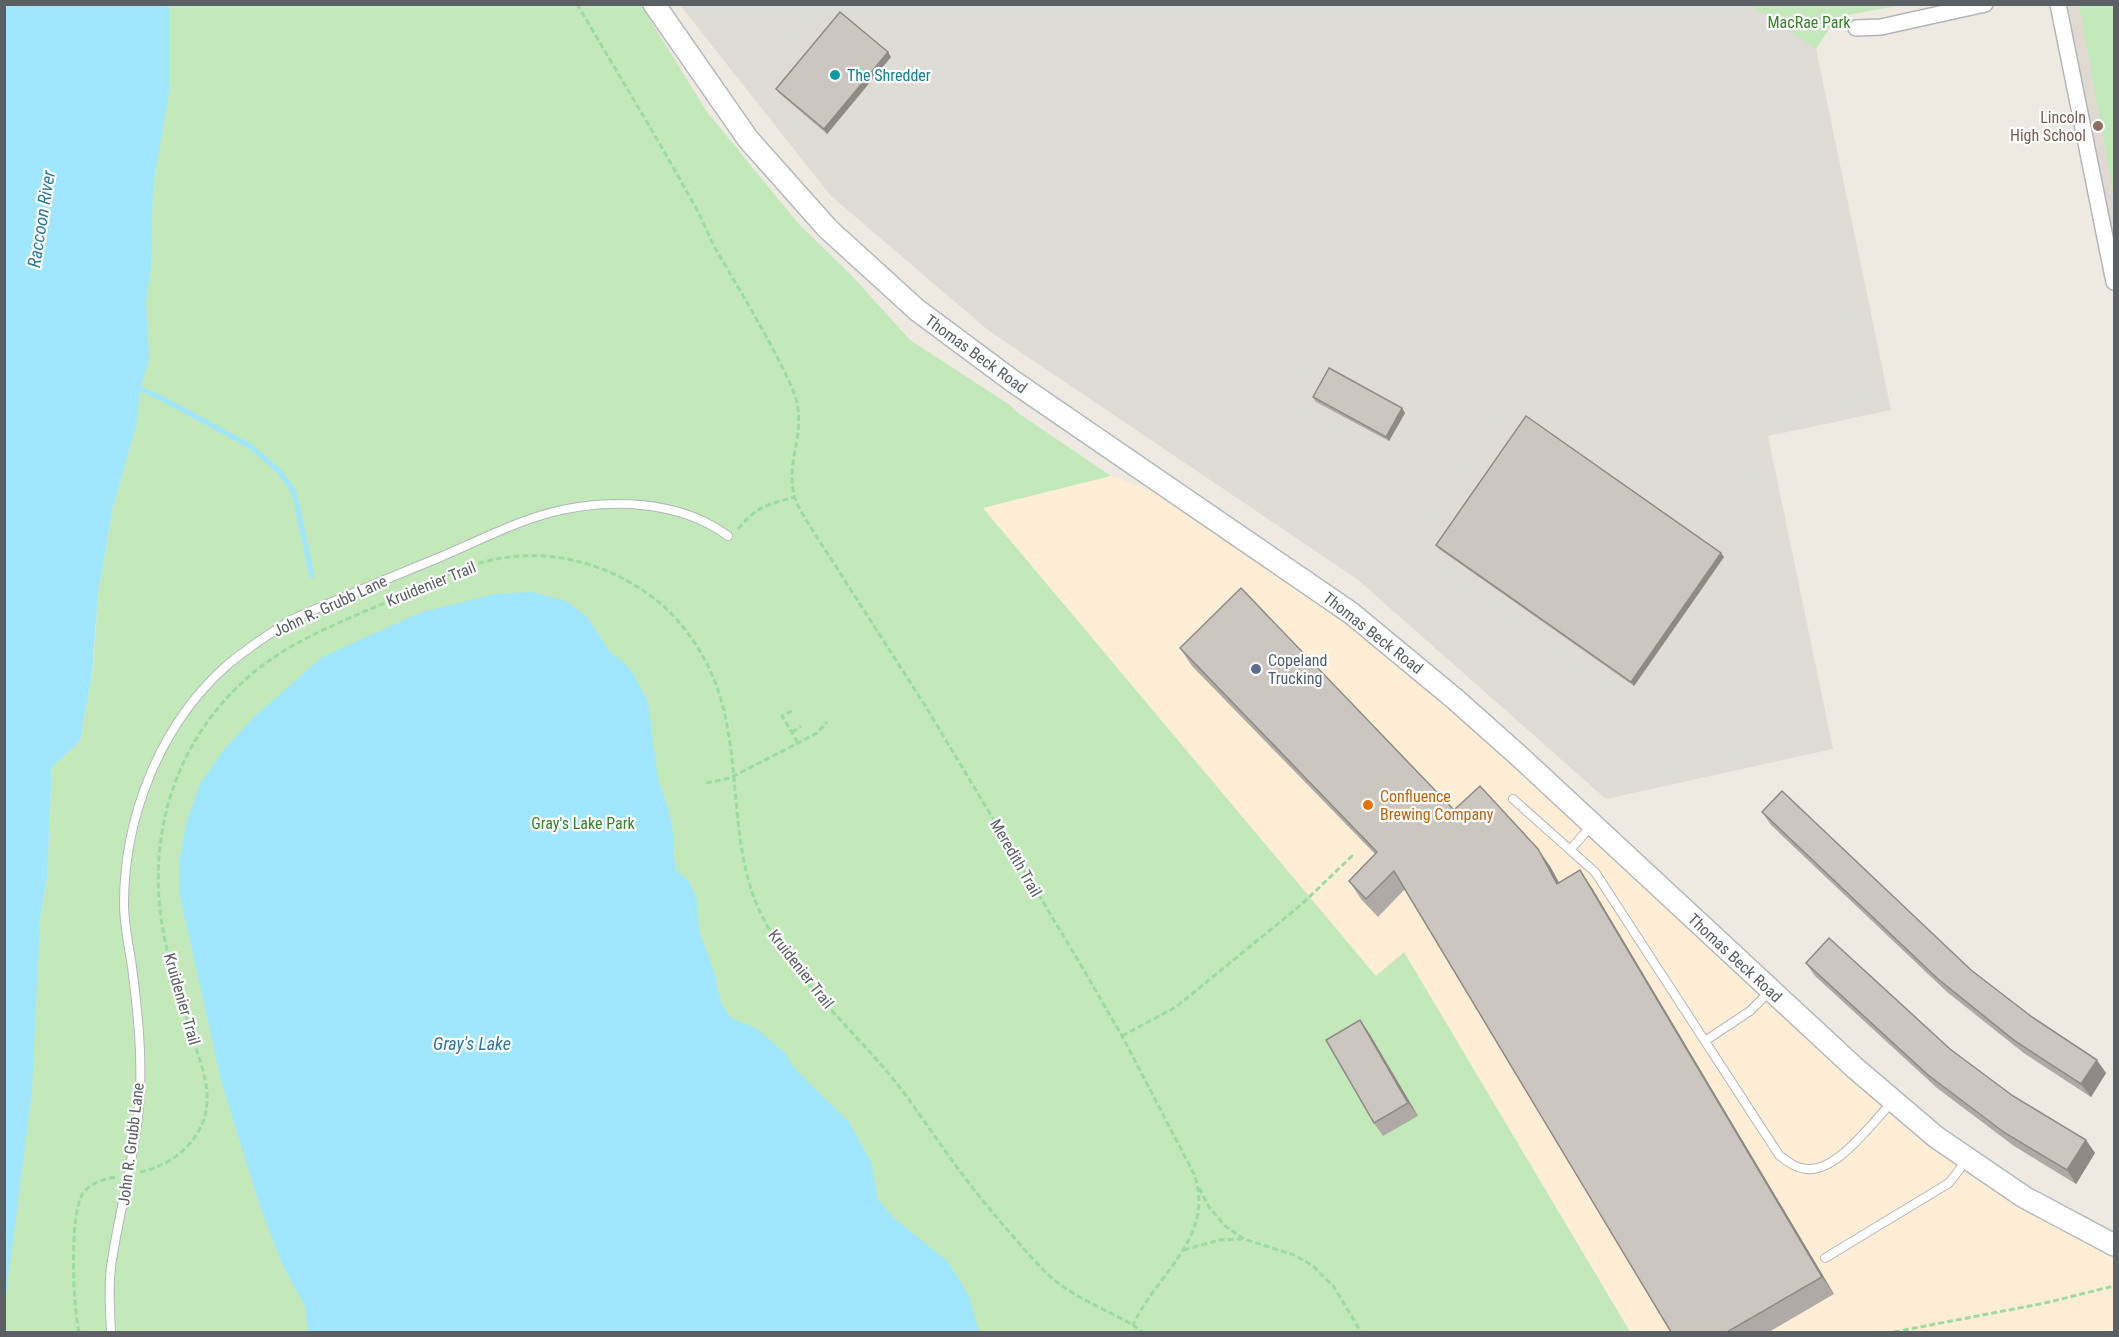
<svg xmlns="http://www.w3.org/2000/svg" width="2119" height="1337" font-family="'Roboto Condensed',sans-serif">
  <rect width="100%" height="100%" fill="#eee9e1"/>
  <path fill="#ffeed5" d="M1111 476 1200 509 1351 612 1936 1137 2114 1245V1332H1631L1404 953 1376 976 982 507Z"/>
  <path fill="#dfdbd6" d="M680 5H1749L1816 49 1891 410 1768 436 1833 749 1606 799 1357 579 988 330 831 196Z"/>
  <path fill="#e1dad2" d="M2058 5H2114V247Z"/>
  <g fill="#c3e9bb">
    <path d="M162 4 641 5 707 112 797 222 855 279 910 340 1010 405 1018 413 1111 476 983 508 1376 976 1404 952 1630 1332H5L6 1295 40 919 47 877 52 767 80 741 93 669 98 595 112 511 130 447 139 396Z"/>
    <path d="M1749 5H1901L1837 17 1816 49Z"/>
    <path d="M2079 5H2114V197Z"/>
  </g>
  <g fill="#a0e6ff">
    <path d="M5 4 169 5V92L153 186 151 267 146 302 149 360 140 389 136 426 112 511 98 595 92 675 80 741 52 767 47 877 40 919 32 1091 6 1295 5 1317Z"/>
    <path d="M533 592 568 602 588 618 610 652 622 661 634 675 648 702 658 780 668 807 674 837 673 854 677 871 690 883 697 900 699 931 713 969 721 1003 731 1018 757 1029 786 1054 794 1068 849 1122 871 1162 878 1200 894 1218 948 1262 969 1296 979 1332H308L305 1306 282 1264 260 1206 222 1084 179 892V864L186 824 200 784 222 752 254 717 322 657 422 612 496 594Z"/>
  </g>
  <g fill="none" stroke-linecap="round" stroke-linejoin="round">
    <path stroke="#a0e6ff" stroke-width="5" d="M134 386 161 398 250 446 279 471 294 492 312 576"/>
    <g stroke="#b2b6ba" stroke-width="10">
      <g id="lane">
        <path d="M1513 799 1595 872 1779 1155C1788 1162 1795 1168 1807 1169 1837 1172 1873 1122 1892 1102"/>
        <path d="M1570 850 1591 826"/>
        <path d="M1705 1041 1750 1011 1770 991"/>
        <path d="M1825 1258 1949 1183 1966 1161"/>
        <path d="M111 1332C110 1308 108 1284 112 1260 120 1209 134 1159 139 1108 143 1060 138 1014 132 967 129 946 124 925 124 904 124 817 160 726 224 668 245 649 268 635 291 620 340 598 389 578 438 558 476 542 514 522 553 512 609 498 680 500 728 536"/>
      </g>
    </g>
    <g stroke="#b2b6ba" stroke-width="18">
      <g id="street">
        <path d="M2058 4 2114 282"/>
        <path d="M1856 28 1881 27 1985 4"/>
      </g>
    </g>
    <g stroke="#b3b9bd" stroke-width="24">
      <path id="secondary" d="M654 4 748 139 828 229 917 310 1014 382 1351 613 1455 699 1519 756 1855 1068 1936 1137 2024 1197 2114 1245"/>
    </g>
    <g stroke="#9cdca2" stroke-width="3" stroke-dasharray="6 3" stroke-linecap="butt">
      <path d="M577 4C617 72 658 139 696 208 704 223 710 239 718 253 744 298 771 341 792 388 810 429 785 458 794 495 796 504 802 512 806 520L926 707 1085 972 1122 1036 1194 1174C1216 1237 1157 1273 1133 1325"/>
      <path d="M738 529C758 506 765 505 795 497"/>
      <path d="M792 711 782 716 798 743"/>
      <path d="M792 732 801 726"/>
      <path d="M706 783 730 778 798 743 817 733 827 722"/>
      <path d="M1122 1036 1176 1007 1302 904 1352 856 1354 858"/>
      <path d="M140 1172C174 1165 205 1139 207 1102 208 1083 201 1063 195 1045 186 1015 176 984 168 953 135 825 187 698 307 638 338 622 371 609 403 595 429 584 456 569 483 562 544 546 605 561 655 599 690 627 714 668 724 711 740 777 731 857 763 918 794 977 847 1024 889 1074 910 1099 927 1126 946 1152 968 1183 992 1213 1018 1242 1030 1256 1043 1271 1058 1283 1080 1300 1109 1311 1133 1325L1142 1332"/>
      <path d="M1199 1188 1209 1207 1225 1226 1244 1239 1294 1255 1312 1265 1334 1287 1361 1332"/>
      <path d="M1184 1250 1219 1240 1242 1239"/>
      <path d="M79 1332C73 1307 69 1214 83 1193 91 1183 103 1179 116 1177"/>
      <path d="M1894 1332 2045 1303 2114 1286"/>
    </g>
    <use href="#lane" stroke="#fff" stroke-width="8"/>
    <use href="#street" stroke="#fff" stroke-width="15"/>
    <use href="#secondary" stroke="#fff" stroke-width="21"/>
  </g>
  <g fill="#afaaa5">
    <path d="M891 57 827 134 779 93 776 89Z"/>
    <path d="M1313 397 1402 408 1405 413 1389 441 1316 402Z"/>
    <path d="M1436 545 1724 557 1634 686 1439 549Z"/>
    <path d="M1180 648 1550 866 1559 883 1592 888 1834 1294 1769 1332H1671L1405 889 1378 917 1361 899 1349 881 1375 854 1192 666Z"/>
    <path d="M1762 812 2106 1073 2091 1097 2025 1054 1947 992 1771 825Z"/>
    <path d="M1806 963 1950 1049 2013 1096 2086 1140 2095 1153 2076 1184 2014 1146 1937 1088 1815 976Z"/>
    <path d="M1369 1033 1418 1116 1383 1136 1374 1123Z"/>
  </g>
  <g fill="#8e8b86">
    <path d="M888 52 891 57 827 134 824 129Z"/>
    <path d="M1402 408 1405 413 1389 441 1386 437Z"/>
    <path d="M1721 553 1724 557 1634 686 1631 682Z"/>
    <path d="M1538 849 1550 866 1569 901 1557 884Z"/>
    <path d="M1580 870 1592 888 1834 1294 1822 1277Z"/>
    <path d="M1360 1020 1369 1033 1418 1116 1408 1103Z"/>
    <path d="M2097 1060 2106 1073 2091 1097 2081 1084Z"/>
    <path d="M2086 1140 2095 1153 2076 1184 2067 1170Z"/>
  </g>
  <g fill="#cbc6c0" stroke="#8e8b86" stroke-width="1.5">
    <path d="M840 12 888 52 824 129 776 89Z"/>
    <path d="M1329 368 1402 408 1386 437 1313 397Z"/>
    <path d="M1526 416 1721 553 1631 682 1436 545Z"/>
    <path d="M1241 588 1454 810 1480 786 1538 849 1557 884 1580 870 1822 1277 1727 1332H1671L1394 871 1366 899 1349 881 1377 852 1180 648Z"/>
    <path d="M1782 791 1971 970 2032 1017 2097 1060 2081 1084 2015 1041 1938 979 1762 812Z"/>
    <path d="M1829 938 1950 1049 2013 1096 2086 1140 2067 1170 2005 1133 1928 1075 1806 963Z"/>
    <path d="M1360 1020 1408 1103 1374 1123 1326 1040Z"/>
  </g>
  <circle fill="#0f9aa8" stroke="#fff" stroke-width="2" cx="835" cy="75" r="6"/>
  <circle fill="#8d6e63" stroke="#fff" stroke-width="2" cx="2098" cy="126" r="6"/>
  <circle fill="#5c6f8a" stroke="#fff" stroke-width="2" cx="1256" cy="669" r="6"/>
  <circle fill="#e8710a" stroke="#fff" stroke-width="2" cx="1368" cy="805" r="6"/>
  <g text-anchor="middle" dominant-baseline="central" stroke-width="4.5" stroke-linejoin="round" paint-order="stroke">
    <g font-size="16" fill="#36822b" stroke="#fff">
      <text x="1809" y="22">MacRae Park</text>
      <text x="583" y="823">Gray's Lake Park</text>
    </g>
    <g font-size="16" fill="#0d838f" stroke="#fff" text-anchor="start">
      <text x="847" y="75">The Shredder</text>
    </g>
    <g font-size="16" fill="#785e54" stroke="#fff" text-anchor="end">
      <text x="2086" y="117">Lincoln<tspan x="2086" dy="18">High School</tspan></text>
    </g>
    <g font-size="16" fill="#5a6064" stroke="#fff">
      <text transform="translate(976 354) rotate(36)">Thomas Beck Road</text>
      <text transform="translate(431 584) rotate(-22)">Kruidenier Trail</text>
      <text transform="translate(330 606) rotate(-25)">John R. Grubb Lane</text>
      <text transform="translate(1373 633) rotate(38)">Thomas Beck Road</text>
      <text transform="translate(1016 858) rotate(60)">Meredith Trail</text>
      <text transform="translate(1735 958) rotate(43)">Thomas Beck Road</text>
      <text transform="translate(801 969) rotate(52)">Kruidenier Trail</text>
      <text transform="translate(182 999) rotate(74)">Kruidenier Trail</text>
      <text transform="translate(131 1144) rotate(-83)">John R. Grubb Lane</text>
    </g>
    <g font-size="16" fill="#4e5e75" stroke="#fff" text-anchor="start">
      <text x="1268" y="660">Copeland<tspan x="1268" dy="18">Trucking</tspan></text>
    </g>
    <g font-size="16" fill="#c56008" stroke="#fff" text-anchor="start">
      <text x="1380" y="796">Confluence<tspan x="1380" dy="18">Brewing Company</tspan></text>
    </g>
    <g font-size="18" font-style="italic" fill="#2e789f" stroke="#fff">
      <text transform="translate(41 219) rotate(-81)">Raccoon River</text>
      <text x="472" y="1043">Gray's Lake</text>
    </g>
  </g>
  <rect width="2119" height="1337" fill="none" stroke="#5a6064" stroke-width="12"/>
</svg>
